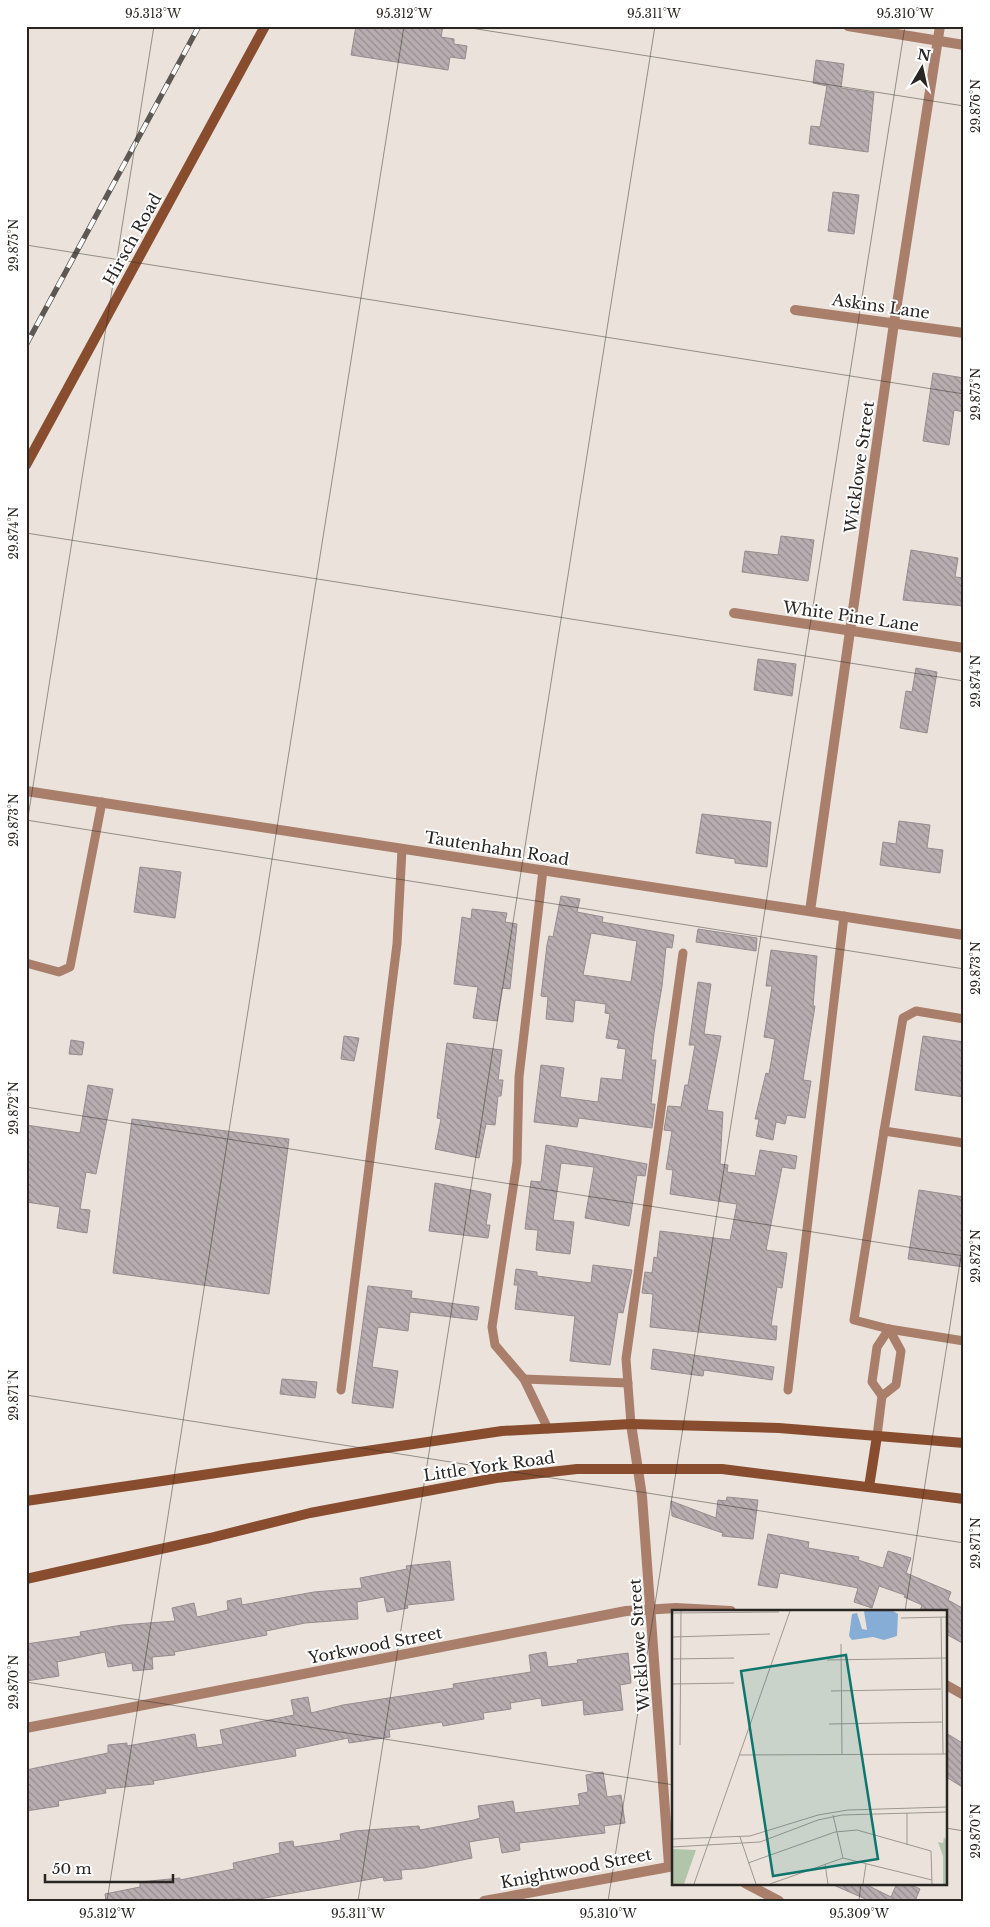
<svg xmlns="http://www.w3.org/2000/svg" width="990" height="1927" font-family="'Libre Baskerville',serif">
  <defs>
    <pattern id="building-back-hatch" width="6" height="6" patternUnits="userSpaceOnUse" patternTransform="scale(1.25)"><rect width="6" height="6" fill="#b8adb0"/><path d="M-1 5l2 2M0 0l6 6M5-1l2 2" fill="none" stroke="#968d8f"/></pattern>
  </defs>
  <rect width="100%" height="100%" fill="#ebe3db"/>
  <g fill="url(#building-back-hatch)" stroke="#968b8e" fill-rule="evenodd">
    <path d="M356 26 390 29V26H443L441 37 454 39V44L467 46 465 59 450 57 448 70 351 55Z"/>
    <path d="M816 60 844 64 841 88 874 93 868 152 809 144 811 126 820 127 827 86 813 83Z"/>
    <path d="M833 192 859 195 854 234 828 231Z"/>
    <path d="M933 373 964 378V412L954 410 949 445 923 441Z"/>
    <path d="M781 536 814 540 808 581 742 572 745 551 778 555Z"/>
    <path d="M911 550 958 558 955 577 964 578V606L903 600Z"/>
    <path d="M758 659 796 664 792 696 754 690Z"/>
    <path d="M916 668 937 672 927 733 900 728 906 691 912 692Z"/>
    <path d="M702 814 771 822 767 867 735 863V859L696 853Z"/>
    <path d="M899 821 930 825 927 848 943 850 940 873 880 865 883 842 896 844Z"/>
    <path d="M140 867 181 872 175 918 134 912Z"/>
    <path d="M561 896 580 899 577 912 603 917 602 922 674 935 672 948 666 947 662 986 654 1033 651 1060H656L651 1104H655L652 1128 579 1118 577 1127 534 1122 541 1065 564 1068 560 1097 598 1102 601 1078 622 1080 626 1049 617 1048 619 1040 606 1038 610 1014 605 1013 606 1004 575 1000 573 1022 546 1019 548 997 541 996 547 945 549 936 553 937ZM591 933 637 941 631 982 583 975Z"/>
    <path d="M472 909 507 913 505 922 517 924 510 989 502 988 497 1021 473 1018 478 987 454 984 462 917 471 919Z"/>
    <path d="M698 929 757 938 756 951 696 942Z"/>
    <path d="M771 950 817 956 813 1006H815L803 1080 811 1081 805 1118 787 1115 785 1124 776 1122 773 1140 756 1136 759 1119H755L766 1073 769 1074 775 1039 764 1037 772 986H766Z"/>
    <path d="M698 982 711 984 704 1034 721 1036 707 1110 723 1112 720 1164 728 1165 727 1172 755 1176 760 1150 797 1156 795 1169 782 1167 766 1250 787 1253 782 1288 777 1287 771 1326H777L776 1340 650 1327 653 1294 642 1293 645 1272 652 1273 654 1257 657 1258 660 1231 730 1240 737 1204 670 1194 673 1170 666 1169 672 1131 664 1130 668 1106 681 1107 685 1085H688L695 1045H689Z"/>
    <path d="M344 1036 359 1038 354 1061 341 1059Z"/>
    <path d="M923 1036 964 1042V1097L915 1090Z"/>
    <path d="M71 1040 84 1042 82 1055 69 1054Z"/>
    <path d="M447 1043 502 1050 498 1080H503L501 1096H498L495 1125 486 1124 479 1158 435 1149 441 1119 437 1118Z"/>
    <path d="M88 1085 113 1089 96 1174 86 1172 80 1209 90 1210 87 1233 57 1228 60 1207 26 1202V1125L80 1133Z"/>
    <path d="M132 1119 289 1139 269 1294 113 1273Z"/>
    <path d="M546 1145 647 1164 645 1176 637 1175 629 1226 585 1218 594 1167 561 1163 553 1220 574 1222 570 1254 536 1250 538 1230 525 1229 531 1181 541 1182Z"/>
    <path d="M435 1183 491 1194 486 1225H490L488 1238 429 1231Z"/>
    <path d="M919 1190 964 1197V1267L908 1259Z"/>
    <path d="M593 1265 632 1270 623 1313 618 1312 610 1365 570 1361 575 1316 515 1309 518 1285H514L516 1269 537 1272V1276L591 1283Z"/>
    <path d="M368 1286 412 1291 411 1298 479 1307 477 1320 410 1312 408 1331 378 1327 372 1367 398 1371 393 1408 352 1403Z"/>
    <path d="M653 1349 774 1367 772 1380 704 1370 703 1376 651 1369Z"/>
    <path d="M282 1379 317 1382 315 1398 280 1394Z"/>
    <path d="M727 1497 758 1500 753 1539 722 1536 723 1533 672 1516 671 1501 716 1518 718 1500 726 1501Z"/>
    <path d="M768 1534 809 1542 808 1548 859 1557 858 1560 883 1568 888 1551 911 1558 906 1573 951 1592 948 1600 964 1609V1644L946 1634V1611H920L922 1605 904 1597 905 1595 879 1586 872 1608 854 1602 858 1588 780 1573 777 1588 758 1585Z"/>
    <path d="M450 1561 454 1600 407 1605 408 1608 387 1612 384 1597 357 1602 358 1619 305 1623 266 1631 267 1635 174 1652 175 1655 152 1657 153 1669 133 1671 132 1663 108 1667 105 1652 57 1662 59 1676 26 1681V1644L81 1636 80 1632 122 1625 175 1621 172 1608 194 1603 197 1617 228 1610 227 1601 241 1598 242 1605 314 1592 362 1588 360 1578 407 1569 406 1566Z"/>
    <path d="M546 1652 548 1667 578 1663 577 1660 628 1653 631 1683 620 1685 623 1710 584 1715 583 1700 542 1706 541 1698 510 1703 511 1709 483 1713 484 1719 443 1726 442 1722 389 1730 390 1737 349 1743 348 1738 295 1749 296 1756 153 1781 154 1784 105 1789 106 1793 58 1801 59 1806 26 1811V1770L108 1753V1745L127 1743V1746L195 1734 197 1748 223 1744 220 1730 294 1715 291 1700 308 1697 311 1713 343 1705 454 1688 453 1684 531 1672 529 1655Z"/>
    <path d="M946 1733 964 1744V1788L946 1777Z"/>
    <path d="M603 1772 607 1797 621 1795 625 1823 604 1826 605 1833 519 1843 520 1850 502 1853 499 1837 469 1842 472 1858 424 1868 401 1870 402 1879 384 1881 383 1877 248 1901H241V1898L226 1901H106L105 1894 140 1887V1882L180 1878V1880L234 1869 233 1863 280 1853 279 1843 293 1841 294 1847 341 1840 340 1834 355 1831 419 1826 420 1830 474 1820 480 1818 478 1806 513 1801 515 1813 580 1805 578 1794 588 1792 586 1775Z"/>
    <path d="M829 1883H863L891 1897 897 1883H907L920 1889 915 1901H870Z"/>
  </g>
  <g fill="none" stroke-linecap="round" stroke-linejoin="round">
    <g stroke="#a97f6b" stroke-width="9">
      <path d="M543 870 519 1077 517 1162 492 1327 495 1345 524 1379 548 1429"/>
      <path d="M26 963 59 972 70 967 102 802"/>
      <path d="M884 1131 903 1018 916 1011 964 1019"/>
      <path d="M964 1143 884 1131 854 1320 889 1329 964 1341"/>
      <path d="M524 1379 628 1383"/>
      <path d="M341 1390 397 944 402 849"/>
      <path d="M788 1390 844 916"/>
      <path d="M882 1396 896 1385 901 1351 889 1329"/>
      <path d="M631 1424 626 1359 683 953"/>
      <path d="M877 1436 882 1396 872 1382 877 1347 889 1329"/>
    </g>
    <g stroke="#a97f6b" stroke-width="10">
      <path d="M848 26 964 45"/>
      <path d="M795 310 964 333"/>
      <path d="M734 613 964 648"/>
      <path d="M26 791 964 935"/>
      <path d="M810 911 894 323 940 26"/>
      <path d="M631 1424 642 1496 669 1865"/>
      <path d="M946 1685 964 1695"/>
      <path d="M26 1728 626 1611 676 1608 731 1611"/>
      <path d="M745 1883 779 1901"/>
      <path d="M484 1901 674 1866"/>
    </g>
    <g stroke="#884d2f" stroke-width="10">
      <path d="M26 465 265 26"/>
      <path d="M869 1487 877 1436"/>
      <path d="M26 1501 502 1431 631 1424 779 1428 964 1443"/>
      <path d="M26 1579 210 1538 310 1513 496 1478 577 1469H722L964 1499"/>
    </g>
    <g stroke="#5d5854" stroke-width="5.5">
      <path id="rail" d="M26 345 199 26"/>
    </g>
    <use href="#rail" stroke="#fff" stroke-width="4" stroke-dasharray="11" stroke-linecap="butt"/>
  </g>
  <path fill="none" stroke="#282522" stroke-width="1" stroke-opacity="0.45" d="M458 26 964 106M26 245 964 394M26 533 964 681M26 820 964 969M26 830 154 26M26 1107 964 1256M26 1395 964 1543M905 1611 964 1237M26 1682 674 1785M946 1828 964 1831M107 1901 404 26M358 1901 655 26M608 1901 905 26M859 1901 861 1883"/>
  <g text-anchor="middle" dominant-baseline="central" stroke-width="4" stroke-linejoin="round" paint-order="stroke">
    <g font-size="16" fill="#282522" stroke="#fff">
      <text transform="translate(132 239) rotate(-61)">Hirsch Road</text>
      <text transform="translate(881 306) rotate(8)">Askins Lane</text>
      <text transform="translate(859 467) rotate(-82)">Wicklowe Street</text>
      <text transform="translate(851 616) rotate(8)">White Pine Lane</text>
      <text transform="translate(497 848) rotate(9)">Tautenhahn Road</text>
      <text transform="translate(489 1466) rotate(-8)">Little York Road</text>
      <text transform="translate(375 1645) rotate(-11)">Yorkwood Street</text>
      <text transform="translate(639 1645) rotate(-94)">Wicklowe Street</text>
      <text transform="translate(576 1868) rotate(-11)">Knightwood Street</text>
    </g>
  </g>
  <g transform="translate(672 1610)">
    <rect width="275" height="275" fill="#ebe3db"/>
    <path d="M272 227 275 231V274H271V246L266 232 271 233ZM0 239 24 240 12 274H0Z" fill="#b0c5a9"/>
    <path d="M192 1H221L226 4 225 26 212 30 201 27 180 30 177 26 180 4 185 3 190 19 195 20Z" fill="#85add6"/>
    <path fill="none" stroke="#9d9791" stroke-width="1" d="M0 3 107 2M269 7 271 144M229 8 275 7M0 27 98 24M169 34 170 144M0 49 62 48M155 50 275 48M0 74 62 73M159 81 269 79M157 114 270 112M8 135 9 1M67 145 275 144M161 205 171 248M68 227 84 274M0 229 78 226 146 205 176 200 275 197M235 235V203M0 237 88 232 146 210 170 205 275 202M76 253 163 222 185 220 259 241 260 274M153 254 156 274M22 274 118 1M98 274 171 248 260 270M191 274 194 254"/>
    <path fill="#0f766e" fill-opacity="0.15" stroke="#0f766e" stroke-width="2.5" d="M174 45 206 249 101 266 69 61Z"/>
    <rect width="275" height="275" fill="none" stroke="#282522" stroke-width="2.5"/>
  </g>
  <rect width="990" height="1927" fill="none" stroke="#ffffff" stroke-width="55"/>
  <g transform="translate(922 68) rotate(9)" stroke="#ffffff" stroke-width="4" paint-order="stroke">
  <path d="M0-4L9 19L0 12L-9 19Z" fill="#282522"/>
  <text y="-8" font-size="14" font-weight="bold" text-anchor="middle" fill="#282522">N</text>
  </g>
  <path d="M45 1874v8h128v-8" fill="none" stroke="#282522" stroke-width="2.5"/>
  <text x="52" y="1874" font-size="15" fill="#282522" stroke="#ffffff" stroke-width="4" paint-order="stroke">50 m</text>
  <rect x="28" y="28" width="934" height="1872" fill="none" stroke="#282522" stroke-width="2"/>
  <g font-size="12" text-anchor="middle" fill="#282522">
    <text x="153" y="18">95.313°W</text>
    <text x="404" y="18">95.312°W</text>
    <text x="654" y="18">95.311°W</text>
    <text x="905" y="18">95.310°W</text>
    <text transform="translate(976 106) rotate(-90)" y="4">29.876°N</text>
    <text transform="translate(14 245) rotate(-90)" y="4">29.875°N</text>
    <text transform="translate(976 394) rotate(-90)" y="4">29.875°N</text>
    <text transform="translate(14 533) rotate(-90)" y="4">29.874°N</text>
    <text transform="translate(976 681) rotate(-90)" y="4">29.874°N</text>
    <text transform="translate(14 820) rotate(-90)" y="4">29.873°N</text>
    <text transform="translate(976 968) rotate(-90)" y="4">29.873°N</text>
    <text transform="translate(14 1108) rotate(-90)" y="4">29.872°N</text>
    <text transform="translate(976 1256) rotate(-90)" y="4">29.872°N</text>
    <text transform="translate(14 1395) rotate(-90)" y="4">29.871°N</text>
    <text transform="translate(976 1543) rotate(-90)" y="4">29.871°N</text>
    <text transform="translate(14 1682) rotate(-90)" y="4">29.870°N</text>
    <text transform="translate(976 1831) rotate(-90)" y="4">29.870°N</text>
    <text x="107" y="1918">95.312°W</text>
    <text x="358" y="1918">95.311°W</text>
    <text x="608" y="1918">95.310°W</text>
    <text x="859" y="1918">95.309°W</text>
  </g>
</svg>
